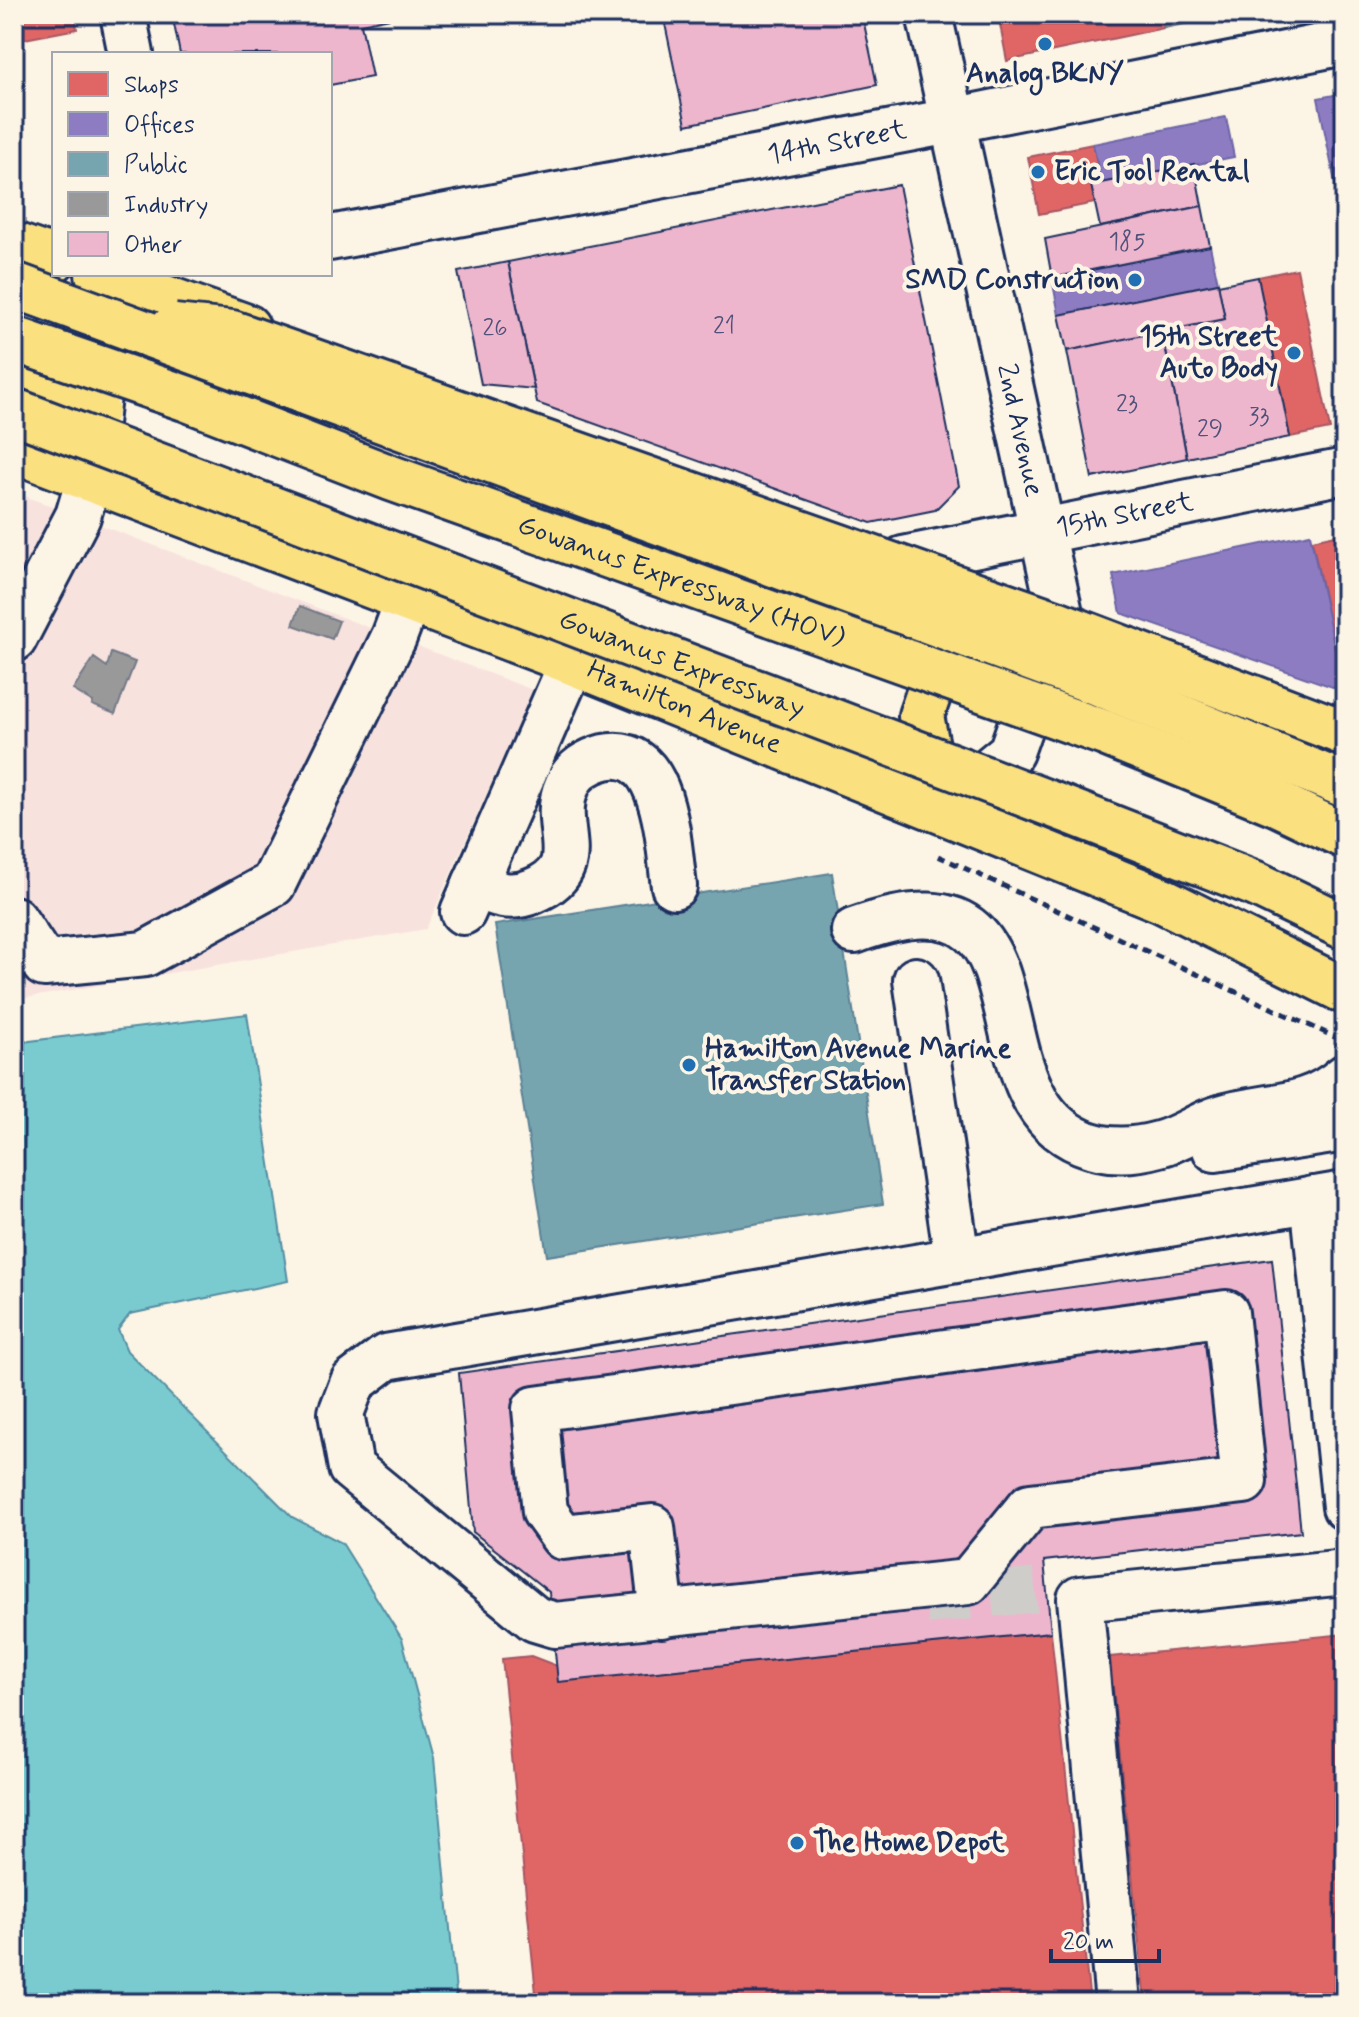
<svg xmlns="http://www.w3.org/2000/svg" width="1359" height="2017" font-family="Mynerve,sans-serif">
  <rect width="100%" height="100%" fill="#fcf5e5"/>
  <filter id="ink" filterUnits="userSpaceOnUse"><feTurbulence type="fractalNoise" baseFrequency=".0125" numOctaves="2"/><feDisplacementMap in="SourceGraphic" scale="16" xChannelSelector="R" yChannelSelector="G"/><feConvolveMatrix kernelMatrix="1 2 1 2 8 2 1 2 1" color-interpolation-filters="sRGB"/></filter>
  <g filter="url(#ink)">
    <path fill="#f8e2de" d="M14 492 533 690 426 929 14 1000Z"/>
    <path fill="#7acbd0" stroke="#548da2" stroke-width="2" d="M247 1014 288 1281 130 1314 118 1330 127 1351 292 1517 342 1543 402 1639 434 1758 457 2003H14V1043Z"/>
    <g fill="#e06666" stroke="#a55664" stroke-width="2">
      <path d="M14 14H75L77 29 14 41Z"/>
      <path d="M998 14H1161L1164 28 1007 61Z"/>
      <path d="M1093 144 1100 177 1090 179 1095 203 1039 214 1028 157Z"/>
      <path d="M1297 269 1330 429 1290 437 1258 277Z"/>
      <path d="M1345 533V696L1312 540Z"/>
      <path d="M1051 1632 1090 2003H537L502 1659 531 1656 557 1666 558 1682Z"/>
      <path d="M1345 1634V2003H1145L1110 1657Z"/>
    </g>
    <g fill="#8e7cc3" stroke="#6c65a5" stroke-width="2">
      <path d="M1345 93V232L1318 98Z"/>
      <path d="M1226 117 1234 157 1091 185 1090 179 1100 177 1093 144Z"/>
      <path d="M1210 246 1218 283 1059 315 1052 278Z"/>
      <path d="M1310 534 1344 691 1121 613 1113 575Z"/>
    </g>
    <path fill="#76a5af" stroke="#5b8297" stroke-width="2" d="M832 873 883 1204 547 1256 495 925Z"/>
    <g fill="#999" stroke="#737987" stroke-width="2">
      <path d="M1161 14H1233L1164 28Z"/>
      <path d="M300 606 339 621 332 639 293 625Z"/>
      <path d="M111 653 135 662 115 714 92 705 93 702 73 690 94 658 107 667Z"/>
    </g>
    <g fill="#edb6cd" stroke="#1b2f5e" stroke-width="2">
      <path d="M172 14H409L361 24 372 77 330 85V54H180Z"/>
      <path d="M663 14H862L877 85 686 125Z"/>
      <path d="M1194 164 1202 206 1100 227 1091 185Z"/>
      <path d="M899 185 959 486 935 510 871 523 537 403 508 262Z"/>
      <path d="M1202 206 1210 246 1052 278 1045 239Z"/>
      <path d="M508 262 534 389 481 384 458 272Z"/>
      <path d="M1258 277 1290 437 1187 458 1162 331 1225 319 1218 285Z"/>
      <path d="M1218 283 1225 319 1067 351 1059 315Z"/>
      <path d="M1162 331 1187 458 1092 478 1067 351Z"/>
      <path d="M1272 1259 1301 1532 1044 1561 1051 1632 558 1682 549 1592 473 1532 459 1373Z"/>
    </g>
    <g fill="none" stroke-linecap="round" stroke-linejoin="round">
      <path stroke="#cfcdca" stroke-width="44" stroke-dasharray="44 22" stroke-linecap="butt" d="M926 1602 1047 1589"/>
      <g stroke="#1b2f5e" stroke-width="50">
        <g id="minor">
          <path d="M123 14 131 54"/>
          <path id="s1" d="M929 14 1060 613 1011 752 955 798"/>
          <path id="s2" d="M330 238 951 121 1345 42"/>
          <path id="s3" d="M903 559 1345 471"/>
          <path d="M14 639 78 516 89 479 110 284"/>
          <path d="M475 884C495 895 511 900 533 891 591 867 548 828 567 786 573 770 589 761 604 757 667 743 668 846 674 886"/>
          <path d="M463 912 572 662"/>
          <path d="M14 919 44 964 145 954 273 884 394 637 408 600"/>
          <path d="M854 931C1065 853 961 1092 1082 1142 1106 1152 1134 1151 1159 1144 1176 1140 1193 1129 1209 1122 1258 1102 1302 1115 1345 1077"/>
          <path d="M916 980 957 1259"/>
          <path d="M1215 1149 1345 1129"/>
          <path d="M1313 1199 1345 1507"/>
          <path d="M662 1615 652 1527 563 1537 545 1512 535 1409 1226 1313 1244 1481 1030 1506 968 1582 555 1625 535 1619 351 1468 341 1413 353 1382 386 1357 1345 1194"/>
          <path d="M1118 2003 1080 1599 1345 1572"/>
        </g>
      </g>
      <g stroke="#1b2f5e" stroke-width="50">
        <g id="major">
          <path d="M14 245 54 259"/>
          <path d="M98 274 247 327"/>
          <path d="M14 379 96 409"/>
          <path id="s4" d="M14 450 572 662 1162 900 1345 991"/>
          <path d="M936 791 921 716 949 635 978 601"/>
        </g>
      </g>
      <path stroke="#1b2f5e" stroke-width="5" stroke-dasharray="8 6" stroke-linecap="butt" d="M938 856 1337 1038"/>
      <use href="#minor" stroke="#fcf5e5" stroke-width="44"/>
      <use href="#major" stroke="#fbe080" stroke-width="44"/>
      <g stroke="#1b2f5e" stroke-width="50" stroke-linecap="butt">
        <g id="highway-bridge">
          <path d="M14 285 1098 683 1345 785"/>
          <path d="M174 327 232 333 1059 624 1345 733"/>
          <path id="s5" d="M14 339 185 398 391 478 1105 733 1276 803 1345 836"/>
          <path id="s6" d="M14 411 1072 812 1256 884 1345 927"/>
        </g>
      </g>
      <use href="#highway-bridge" stroke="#fbe080" stroke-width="44"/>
    </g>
  </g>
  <g fill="#1f6fb2" stroke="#fcf5e5" stroke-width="3">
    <circle cx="1045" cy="44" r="8"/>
    <circle cx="1038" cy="172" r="8"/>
    <circle cx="1135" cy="280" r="8"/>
    <circle cx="1294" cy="353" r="8"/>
    <circle cx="689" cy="1065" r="8"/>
    <circle cx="797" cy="1843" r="8"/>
  </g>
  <g text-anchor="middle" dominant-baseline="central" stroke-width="8" stroke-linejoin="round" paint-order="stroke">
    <g font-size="24" fill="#50517a">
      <text x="1127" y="242">185</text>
      <text x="724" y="326">21</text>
      <text x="495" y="328">26</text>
      <text x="1127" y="404">23</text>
      <text x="1259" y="417">33</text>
      <text x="1210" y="429">29</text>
    </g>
    <g font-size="28" font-weight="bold" fill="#1b2f5e" stroke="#fcf5e5" text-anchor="start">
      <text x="1045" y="74" text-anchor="middle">Analog BKNY</text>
      <text x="1054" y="172">Eric Tool Rental</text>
      <text x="1119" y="280" text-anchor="end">SMD Construction</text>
      <text x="1278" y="337" text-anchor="end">15th Street<tspan x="1278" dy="32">Auto Body</tspan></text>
      <text x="705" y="1049">Hamilton Avenue Marine<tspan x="705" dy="32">Transfer Station</tspan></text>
      <text x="813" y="1843">The Home Depot</text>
    </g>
    <g font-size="28" fill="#1b2f5e" stroke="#fcf5e5">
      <text stroke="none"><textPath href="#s2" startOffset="516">14th Street</textPath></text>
      <text stroke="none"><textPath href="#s1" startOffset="426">2nd Avenue</textPath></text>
      <text stroke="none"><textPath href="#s3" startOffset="226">15th Street</textPath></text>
      <text stroke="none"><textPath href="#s5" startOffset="710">Gowanus Expressway (HOV)</textPath></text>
      <text stroke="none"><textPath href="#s6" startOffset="714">Gowanus Expressway</textPath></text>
      <text stroke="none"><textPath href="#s4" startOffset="718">Hamilton Avenue</textPath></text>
    </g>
  </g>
  <rect width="1359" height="2017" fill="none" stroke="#fcf5e5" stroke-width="48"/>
  <rect x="24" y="24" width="1311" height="1969" fill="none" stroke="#1b2f5e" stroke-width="3" filter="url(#ink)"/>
  <rect x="52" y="52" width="280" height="224" fill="#fcf5e5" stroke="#a2a6af" stroke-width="2"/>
  <rect x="68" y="72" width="40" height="24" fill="#e06666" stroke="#a2a6af" stroke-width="2"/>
  <text x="124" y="92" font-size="24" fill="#1b2f5e">Shops</text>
  <rect x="68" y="112" width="40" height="24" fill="#8e7cc3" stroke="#a2a6af" stroke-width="2"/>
  <text x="124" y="132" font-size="24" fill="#1b2f5e">Offices</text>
  <rect x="68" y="152" width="40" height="24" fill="#76a5af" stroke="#a2a6af" stroke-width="2"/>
  <text x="124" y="172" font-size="24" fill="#1b2f5e">Public</text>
  <rect x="68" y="192" width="40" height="24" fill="#999999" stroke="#a2a6af" stroke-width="2"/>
  <text x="124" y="212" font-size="24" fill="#1b2f5e">Industry</text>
  <rect x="68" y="232" width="40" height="24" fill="#edb6cd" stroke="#a2a6af" stroke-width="2"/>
  <text x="124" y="252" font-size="24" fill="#1b2f5e">Other</text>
  <path d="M1051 1949v12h108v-12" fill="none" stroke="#1b2f5e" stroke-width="4"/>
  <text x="1063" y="1949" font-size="24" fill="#1b2f5e" stroke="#fcf5e5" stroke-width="6" paint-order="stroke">20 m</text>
</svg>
